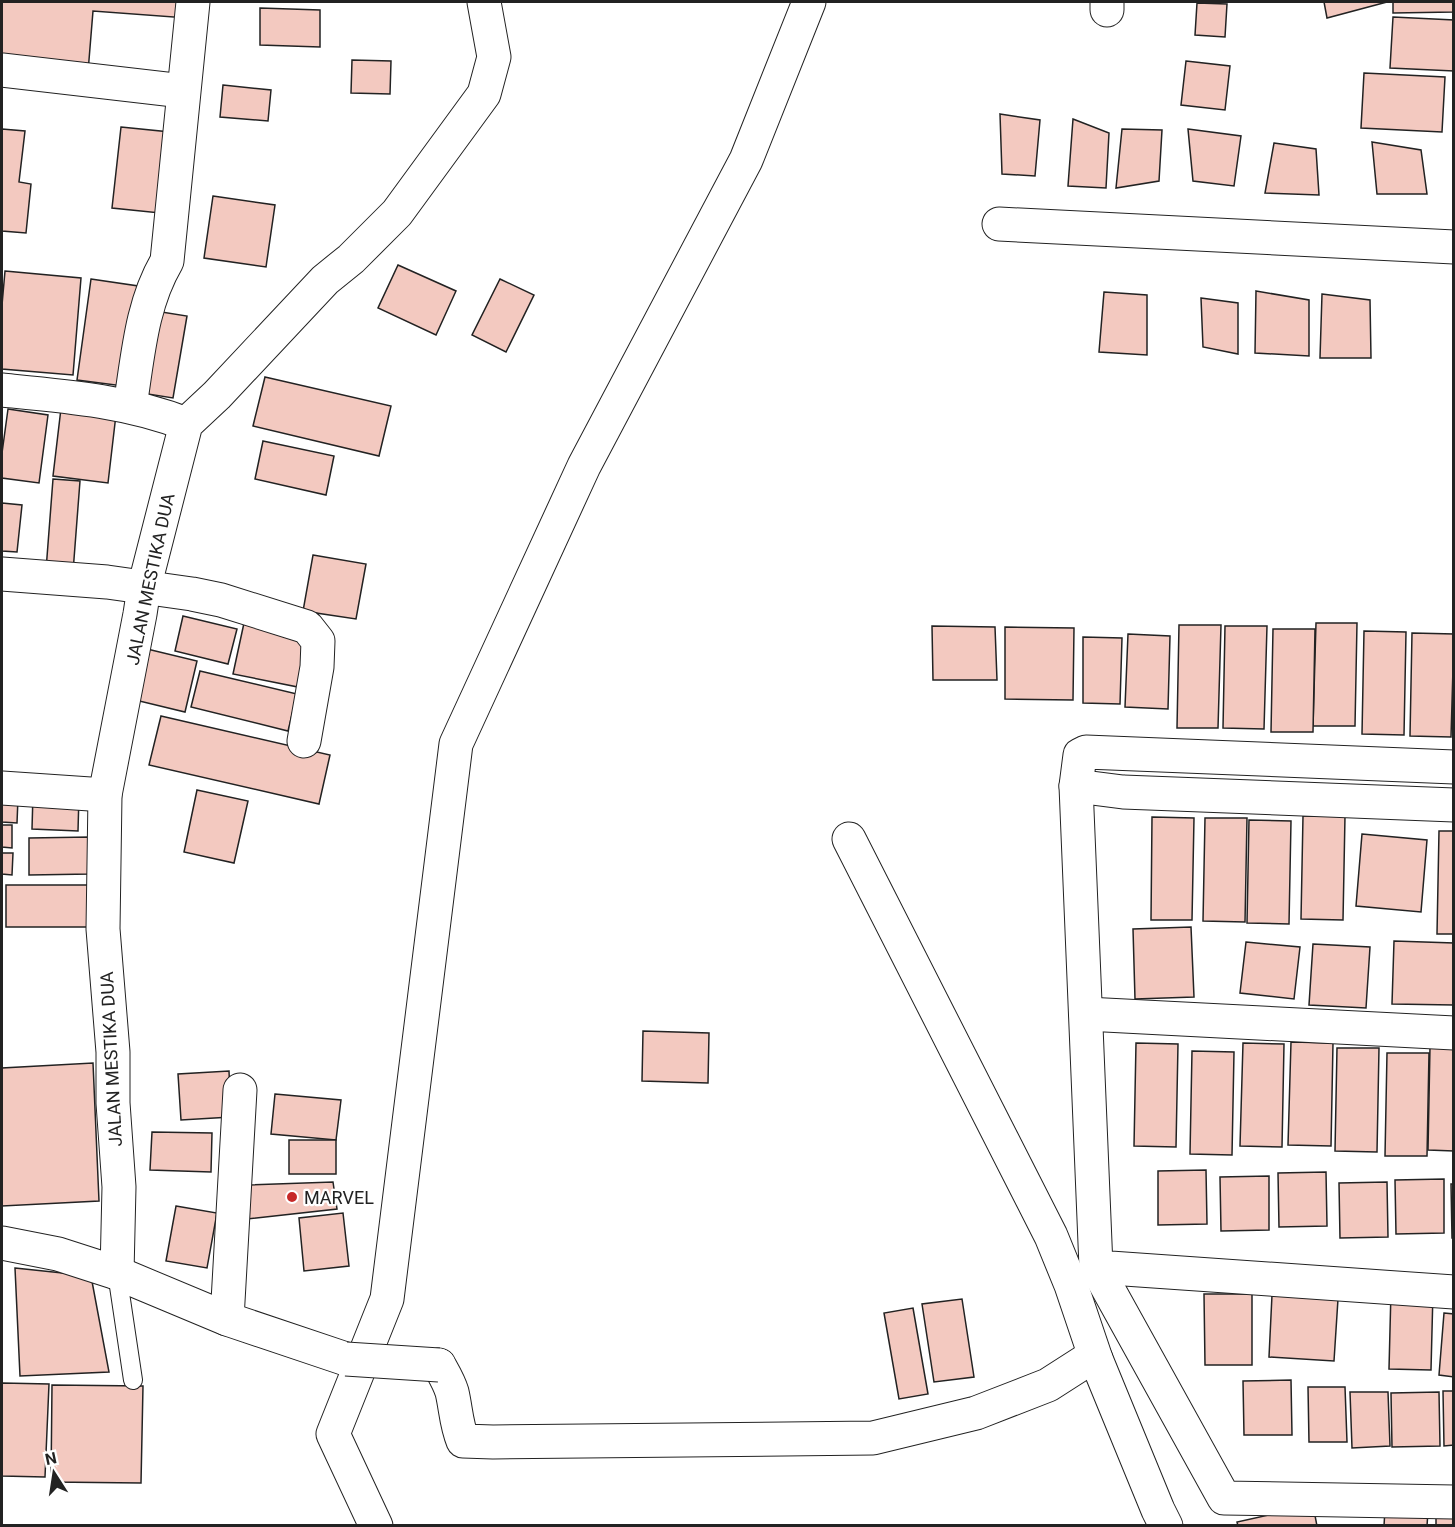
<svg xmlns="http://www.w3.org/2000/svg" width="1455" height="1527" font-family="Roboto,sans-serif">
  <rect width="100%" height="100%" fill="#fff"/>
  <g fill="#f3c9c0" stroke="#222" stroke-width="1.5">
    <path d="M2 2H189L187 18 93 11 88 72 2 65Z"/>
    <path d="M1324 2H1387L1327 18Z"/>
    <path d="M1393 2H1454V12L1393 13Z"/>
    <path d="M1197 3 1227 4 1225 37 1195 35Z"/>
    <path d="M260 8 320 10V47L260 45Z"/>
    <path d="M1393 17 1454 20V71L1390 68Z"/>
    <path d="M352 60 391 61 390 94 351 93Z"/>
    <path d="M1186 61 1230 66 1225 110 1181 105Z"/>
    <path d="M1364 73 1445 77 1442 132 1361 128Z"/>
    <path d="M223 85 271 90 268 121 220 117Z"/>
    <path d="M1000 114 1040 120 1035 176 1002 174Z"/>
    <path d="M1073 119 1109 133 1106 188 1068 186Z"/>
    <path d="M121 127 170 132 160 213 112 208Z"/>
    <path d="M2 129 25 131 19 182 31 184 26 233 2 231Z"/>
    <path d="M1122 129 1162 130 1159 181 1116 188Z"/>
    <path d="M1188 129 1241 136 1234 186 1193 181Z"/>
    <path d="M1372 142 1421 150 1427 194H1377Z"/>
    <path d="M1274 143 1316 149 1319 195 1265 193Z"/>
    <path d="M213 196 275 205 266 267 204 258Z"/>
    <path d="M398 265 456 291 436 335 378 308Z"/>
    <path d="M5 271 81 278 73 375 2 369V305Z"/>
    <path d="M91 279 145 287 131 387 77 380Z"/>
    <path d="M500 279 534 295 506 352 472 335Z"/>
    <path d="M1256 291 1309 300V356L1255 353Z"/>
    <path d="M1104 292 1147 295V355L1099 352Z"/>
    <path d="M1322 294 1370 300 1371 358H1320Z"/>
    <path d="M1201 298 1238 303V354L1203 347Z"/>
    <path d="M149 310 187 316 173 398 135 392Z"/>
    <path d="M265 377 391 406 379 456 253 426Z"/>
    <path d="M62 400 117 406 108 483 53 476Z"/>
    <path d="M8 409 48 415 39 483 2 478V453Z"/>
    <path d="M263 441 334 456 326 495 255 479Z"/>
    <path d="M53 479 80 481 73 572 46 570Z"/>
    <path d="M2 503 22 505 17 552 2 551Z"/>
    <path d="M313 555 366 564 356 619 303 611Z"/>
    <path d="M183 616 237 629 228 664 175 651Z"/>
    <path d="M244 623 314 638 303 688 233 674Z"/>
    <path d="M1316 623H1357L1355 726H1313Z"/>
    <path d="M1179 625H1221L1218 728H1177Z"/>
    <path d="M932 626 995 627 997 680H933Z"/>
    <path d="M1225 626H1267L1264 729 1223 728Z"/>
    <path d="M1005 627 1074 628 1073 700 1005 699Z"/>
    <path d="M1273 629H1315L1313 732H1271Z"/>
    <path d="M1364 631 1406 632 1404 735 1362 734Z"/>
    <path d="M1412 633 1454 634 1451 737 1410 736Z"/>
    <path d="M1128 634 1170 636 1168 709 1125 707Z"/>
    <path d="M1083 637 1122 638 1120 704 1083 703Z"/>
    <path d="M143 648 197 661 185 712 131 699Z"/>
    <path d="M200 671 297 694 288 731 191 707Z"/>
    <path d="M161 716 330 755 319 804 149 765Z"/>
    <path d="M197 790 248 801 234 863 184 852Z"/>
    <path d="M33 794 79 795 78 831 32 829Z"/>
    <path d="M2 798H18L17 823 2 822Z"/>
    <path d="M1303 816H1345L1343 920 1301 919Z"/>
    <path d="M1152 817 1194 818 1192 920H1151Z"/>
    <path d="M1205 818H1247L1245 922 1203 921Z"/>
    <path d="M1249 820 1291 821 1289 924 1247 923Z"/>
    <path d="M2 825H12V848L2 847Z"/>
    <path d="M1439 831H1454V934H1437Z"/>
    <path d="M1362 834 1427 840 1421 912 1356 906Z"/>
    <path d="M90 837 91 874 29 875V838Z"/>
    <path d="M2 853H13L12 875 2 874Z"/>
    <rect x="6" y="885" width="84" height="42"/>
    <path d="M1191 927 1194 997 1135 999 1133 929Z"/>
    <path d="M1394 941 1454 943V1005L1392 1004Z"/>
    <path d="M1246 942 1300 947 1294 999 1240 993Z"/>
    <path d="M1313 944 1370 947 1366 1008 1309 1005Z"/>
    <path d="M643 1031 709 1033 708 1083 642 1081Z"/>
    <path d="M1291 1042 1333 1043 1331 1146 1288 1145Z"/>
    <path d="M1136 1043 1178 1044 1176 1147 1134 1146Z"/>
    <path d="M1243 1043 1284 1044 1282 1147 1240 1146Z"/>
    <path d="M1430 1047 1454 1048V1151L1428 1150Z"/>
    <path d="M1337 1048H1379L1377 1152 1335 1151Z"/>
    <path d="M1192 1051 1234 1052 1232 1155 1190 1154Z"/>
    <path d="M1387 1053H1429L1427 1156H1385Z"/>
    <path d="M93 1063 99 1201 2 1206V1068Z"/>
    <path d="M229 1071 231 1117 181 1120 178 1074Z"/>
    <path d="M275 1094 341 1100 336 1140 271 1134Z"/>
    <path d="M152 1132 212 1133 211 1172 150 1170Z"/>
    <rect x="289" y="1140" width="47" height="34"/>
    <path d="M1206 1170 1207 1224 1158 1225V1171Z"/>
    <path d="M1326 1172 1327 1226 1279 1227 1278 1173Z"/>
    <path d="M1269 1176V1230L1221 1231 1220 1177Z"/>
    <path d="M1444 1179V1233L1396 1234 1395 1180Z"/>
    <path d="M333 1182 337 1209 247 1219 248 1185Z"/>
    <path d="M1387 1182 1388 1237 1340 1238 1339 1183Z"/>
    <path d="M1451 1184H1454V1238H1452Z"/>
    <path d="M176 1206 217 1213 207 1268 166 1261Z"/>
    <path d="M343 1213 349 1266 304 1271 299 1218Z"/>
    <path d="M15 1268 91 1276 109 1372 20 1376Z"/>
    <path d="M1391 1291 1433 1292 1431 1370 1389 1369Z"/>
    <path d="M1204 1294H1252V1365H1205Z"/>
    <path d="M1272 1295 1338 1299 1334 1361 1269 1357Z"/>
    <path d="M962 1299 974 1377 934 1382 922 1304Z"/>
    <path d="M913 1308 928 1394 899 1399 884 1313Z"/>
    <path d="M1444 1313 1454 1314V1377L1439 1375Z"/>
    <path d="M1291 1380 1292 1435H1244L1243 1381Z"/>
    <path d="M2 1383 49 1384 45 1477 2 1476Z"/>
    <path d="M52 1385 143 1386 141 1483 51 1482Z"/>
    <path d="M1308 1387H1345L1347 1442H1309Z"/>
    <path d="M1443 1391H1454V1445L1444 1446Z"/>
    <path d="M1350 1392H1388L1390 1446 1352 1448Z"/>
    <path d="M1439 1392 1440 1446 1392 1447 1391 1393Z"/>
    <path d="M1313 1505 1317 1526H1238L1237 1522Z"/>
    <path d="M1385 1509 1428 1511 1427 1526H1384Z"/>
    <rect x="1436" y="1516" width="18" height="10"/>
  </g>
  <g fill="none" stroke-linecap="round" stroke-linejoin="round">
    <g stroke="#222" stroke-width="20">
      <path id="service" d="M117 1273 133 1380"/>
    </g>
    <g stroke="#222" stroke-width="35">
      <g id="minor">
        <path d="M1107 10V2"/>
        <path d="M2 70 183 91"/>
        <path d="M999 224 1454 247"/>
        <path d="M2 390C64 396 128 401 186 424"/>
        <path d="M130 406C138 357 141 305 167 261L193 2"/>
        <path d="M2 574 107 582 192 594 221 600 307 627 318 641 317 667 304 741"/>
        <path d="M1454 767 1086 752 1080 755 1076 786 1096 1267 1454 1292"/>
        <path d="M1076 786 1123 792 1454 805"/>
        <path d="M2 788 105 795"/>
        <path d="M849 839 1051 1236 1071 1285 1096 1359 1158 1510 1166 1526"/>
        <path d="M1086 1014 1454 1033"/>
        <path d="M2 1243 58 1254 117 1273 227 1319 346 1359"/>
        <path d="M1096 1267 1224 1498 1454 1502"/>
        <path d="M117 1273 119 1187 113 1103V1052L103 929 105 795 140 614 144 588 186 424 217 395 325 280 351 259 397 213 484 94 494 57 484 2"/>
        <path d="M227 1319 240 1090"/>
        <path d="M439 1365C444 1374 449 1382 452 1392 456 1409 456 1424 463 1441L493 1442 873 1438 976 1413 1048 1385 1087 1360 1096 1359"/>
        <path d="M376 1526 333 1434 387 1299 456 744 584 466 746 160 809 2"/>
      </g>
    </g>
    <use href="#service" stroke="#fff" stroke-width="18"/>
    <use href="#minor" stroke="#fff" stroke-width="33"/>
    <g stroke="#222" stroke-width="35" stroke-linecap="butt">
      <path id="minor-bridge" d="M346 1359 439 1365"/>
    </g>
    <use href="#minor-bridge" stroke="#fff" stroke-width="33"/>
  </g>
  <circle fill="#c62828" stroke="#fff" stroke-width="2" cx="292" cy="1197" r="6"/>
  <g text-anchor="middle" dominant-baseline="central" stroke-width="4.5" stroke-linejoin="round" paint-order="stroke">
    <g font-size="18" fill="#222" stroke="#fff">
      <text transform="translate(150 579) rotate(-78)">JALAN MESTIKA DUA</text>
      <text transform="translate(111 1059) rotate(-93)">JALAN MESTIKA DUA</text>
    </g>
    <g font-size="18" fill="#222" stroke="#fff" text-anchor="start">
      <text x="304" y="1197">MARVEL</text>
    </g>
  </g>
  <rect width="1455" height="1527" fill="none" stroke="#222222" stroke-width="6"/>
  <g transform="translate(54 1473) rotate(348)" stroke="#ffffff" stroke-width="4.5" paint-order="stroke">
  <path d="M0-4.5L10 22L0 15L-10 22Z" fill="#222222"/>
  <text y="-9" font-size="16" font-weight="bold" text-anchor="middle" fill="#222222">N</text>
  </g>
</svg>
